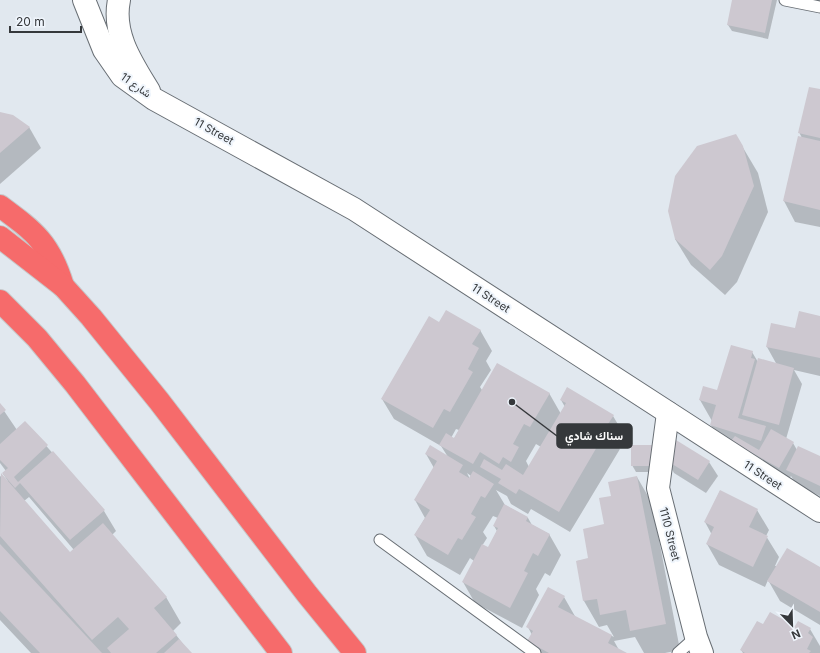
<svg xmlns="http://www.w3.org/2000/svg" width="820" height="653" font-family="Inter,Vazirmatn,sans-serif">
  <rect width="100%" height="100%" fill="#e1e8ef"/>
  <g fill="#0003" fill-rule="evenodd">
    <path d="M733 0H777L768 39 732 31 728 25Z"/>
    <path d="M820 90V227L795 222 784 201 802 138 799 132Z"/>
    <path d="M0 113 29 127 41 148 0 184Z"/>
    <path d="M742 146 758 173 768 212 737 282 725 295 691 265 675 239Z"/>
    <path d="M820 317V376L794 370 802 384 786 439 793 443 797 450 820 457V496L796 484 791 476 787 482 723 446 711 425 712 421 700 400 718 392 752 352 758 362 777 365 767 347Z"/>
    <path d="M440 323 480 330 492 351 486 361 491 370 480 387 482 390 549 393 561 414 565 407 561 400 613 416 625 436 618 447 620 449 570 532 531 509 528 514 511 504 507 496 496 490 505 505 528 518 532 525 549 534 561 555 550 576 545 573 536 589 539 595 522 628 475 603 463 582 474 561 470 558 460 575 427 556 415 535 425 518 415 500 434 468 426 454 448 457 441 446 394 419 382 399ZM456 429 459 430 454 439 451 438ZM536 444 541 447 529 467 526 461ZM467 473 471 476 470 479ZM493 516 498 518 494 526 497 531 488 549 482 546 487 538 483 532Z"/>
    <path d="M0 405 17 430 25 422 104 511 116 531 112 535 166 597 181 623 173 631 190 653H31L0 620V476L8 481 3 474 6 471 0 463ZM29 497 74 550 70 553 24 501Z"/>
    <path d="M632 446 661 472H636L632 465Z"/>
    <path d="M666 459 709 462 718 476 706 493 674 473Z"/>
    <path d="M637 477 652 503 680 650 665 653H644L635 637 614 641 619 650 625 653H535L528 641 532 635 528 627 564 597 576 618 614 637 607 625 599 627 584 601 577 561 589 559 605 525 612 497Z"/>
    <path d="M720 491 757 510 769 530 766 536 779 557 775 566 820 568V625L780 601 768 580 765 587 719 565 707 544 712 535 705 522Z"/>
    <path d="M763 625 810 629 820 646V653H743L741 650Z"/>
  </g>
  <g fill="#cdc8d0">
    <path d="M732 0H772L765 33 727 25Z"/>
    <path d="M809 87 820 89V138L798 133Z"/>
    <path d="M0 112 13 115 30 127 0 153Z"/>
    <path d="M736 134 743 146 754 186 722 256 710 270 675 239 668 211 675 176 697 146Z"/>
    <path d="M798 136 820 141V210L783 201Z"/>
    <path d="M446 310 481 330 472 344 479 348 468 369 473 372 450 412 444 409 433 428 381 399 429 316 439 322Z"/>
    <path d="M799 311 820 316V358L766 347 771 323 795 328Z"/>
    <path d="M731 345 753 351 751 358 755 359 738 418 766 426 761 441 710 425 716 405 699 400 703 386 717 390Z"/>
    <path d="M758 358 794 368 779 425 742 415Z"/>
    <path d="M497 363 550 393 530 427 524 424 513 444 519 447 511 462 503 457 499 464 480 452 473 464 439 445 446 433 454 438Z"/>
    <path d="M567 387 614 415 606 427 608 428 559 512 519 489 516 494 498 483 501 479 480 467 484 459 502 470 506 464 523 475 566 403 560 400Z"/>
    <path d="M0 403 6 410 0 415Z"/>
    <path d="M25 421 48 445 14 477 18 482 53 451 105 510 70 540 20 483 15 488 2 473 8 468 0 460V444Z"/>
    <path d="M771 429 794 442 779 468 731 441 735 436 759 450Z"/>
    <path d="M676 440 710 461 698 480 664 459Z"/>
    <path d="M430 445 463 465 459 472 469 478 473 471 494 484 485 498 481 496 471 514 476 517 462 540 458 538 448 555 414 535 430 510 414 500 437 461 425 454Z"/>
    <rect x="631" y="445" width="27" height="21"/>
    <path d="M798 446 820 456V486L786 470Z"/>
    <path d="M1 473 70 552 103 523 167 597 154 608 177 635 156 653H111L107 648 129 629 118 617 92 640 0 536Z"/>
    <path d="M637 476 666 624 630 631 626 610 600 615 597 599 583 601 576 561 588 558 583 529 604 524 599 498 611 496 608 482Z"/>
    <path d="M720 490 758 509 749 527 768 536 753 567 706 544 714 527 704 522Z"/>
    <path d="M504 504 528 517 526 521 550 534 538 556 533 553 524 571 528 573 510 608 462 582 482 544 488 547 498 528 493 526Z"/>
    <path d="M0 544 102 653H40L0 611Z"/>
    <path d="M787 548 820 567V612L767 581Z"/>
    <path d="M548 587 565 596 558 607 612 635 608 643 627 653H549L527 641 533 631 526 627Z"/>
    <path d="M770 612 795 626 798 621 811 628 808 633 813 637 807 649 811 651 809 653H745L740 650 757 621 763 624Z"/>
    <path d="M179 639 192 653H164Z"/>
  </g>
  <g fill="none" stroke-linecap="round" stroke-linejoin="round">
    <g stroke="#686e74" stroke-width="13">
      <g id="lane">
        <path d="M785 0 820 7"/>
        <path d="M380 540 535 653"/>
        <path d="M678 653 696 637"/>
      </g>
    </g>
    <g stroke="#686e74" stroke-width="24">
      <path id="street" d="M668 413 658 488 696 637 702 653"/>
    </g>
    <g stroke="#686e74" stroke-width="24">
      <g id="secondary">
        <path d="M84 0 104 50 122 76 154 99 354 209 820 511"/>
        <path d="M119 0C112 34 132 63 149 91"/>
      </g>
    </g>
    <g stroke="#c6c7c8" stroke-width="24">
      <g id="highway">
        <path d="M0 206C35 232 50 243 63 286"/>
        <path d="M0 237 63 286 91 317 159 401 307 594 355 653"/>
        <path d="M0 301 37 338 75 384 281 653"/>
      </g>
    </g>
    <use href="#lane" stroke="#fff" stroke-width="11"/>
    <use href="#street" stroke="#fff" stroke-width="22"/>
    <use href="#secondary" stroke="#fff" stroke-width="22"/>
    <use href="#highway" stroke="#f66b6b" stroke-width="22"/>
  </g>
  <g text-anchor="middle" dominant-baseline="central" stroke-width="4" stroke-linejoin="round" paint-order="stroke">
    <g font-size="11" fill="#35383b" stroke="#eff5fc">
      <text transform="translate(136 85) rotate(35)">شارع 11</text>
      <text transform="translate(214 131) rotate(29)">11 Street</text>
      <text transform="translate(491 298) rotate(33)">11 Street</text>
      <text transform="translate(763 475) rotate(33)">11 Street</text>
      <text transform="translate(670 534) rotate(76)">1110 Street</text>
    </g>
  </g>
  <path fill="none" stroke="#35383b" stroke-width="1.5" d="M512 402L557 436"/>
  <circle fill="#35383b" stroke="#eff5fc" stroke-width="1.5" cx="512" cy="402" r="4"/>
  <rect fill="#35383b" stroke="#35383b" stroke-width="1.5" x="557" y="424" width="75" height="24" rx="4"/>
  <g font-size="12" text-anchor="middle" font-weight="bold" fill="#fff">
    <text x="594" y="440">سناك شادي</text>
  </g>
  <g transform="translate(792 625) rotate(157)" stroke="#eff5fc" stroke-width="3" paint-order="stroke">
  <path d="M0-3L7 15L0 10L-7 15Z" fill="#35383b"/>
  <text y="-6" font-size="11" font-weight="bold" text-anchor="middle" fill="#35383b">N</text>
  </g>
  <path d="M10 26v6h71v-6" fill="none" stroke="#35383b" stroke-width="2"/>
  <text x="16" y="26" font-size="12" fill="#35383b" stroke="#eff5fc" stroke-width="3" paint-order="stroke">20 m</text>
</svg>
